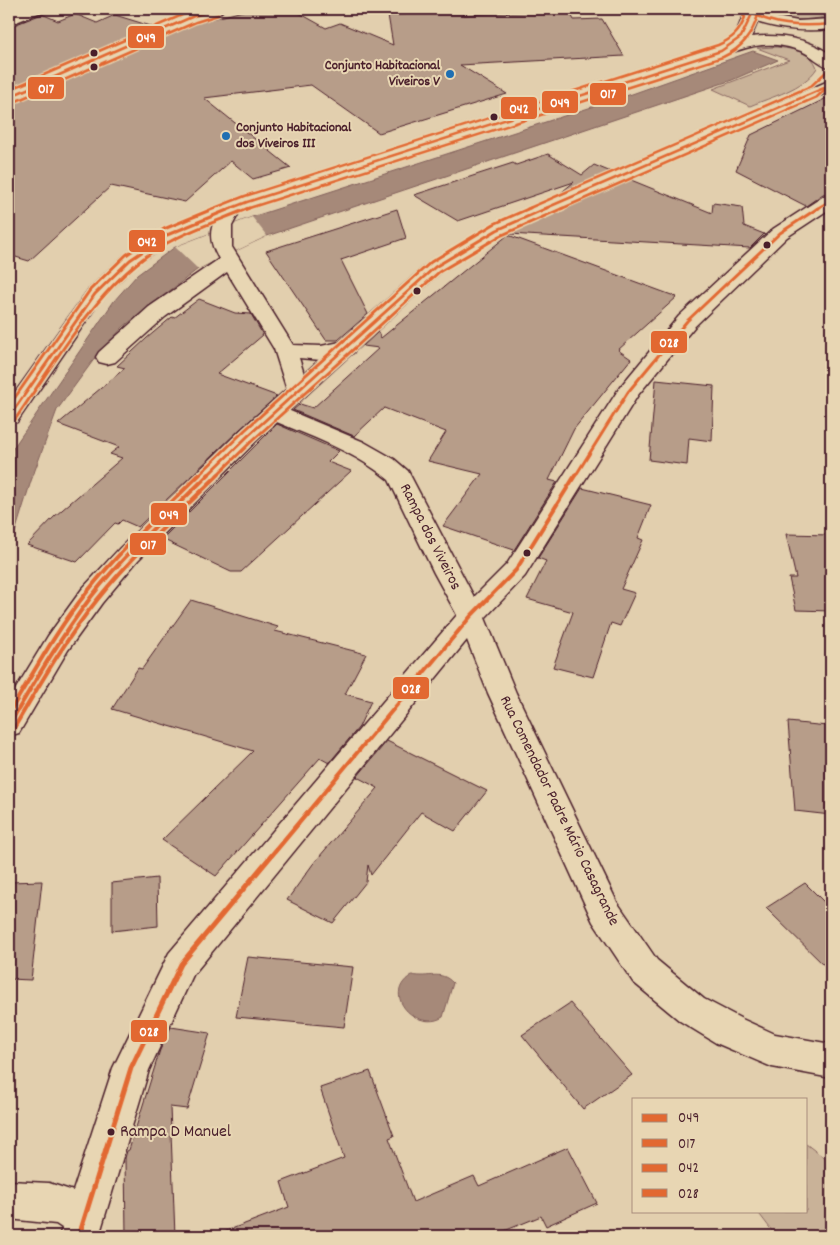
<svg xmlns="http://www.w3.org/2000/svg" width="840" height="1245" font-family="Dekko,sans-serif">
  <rect width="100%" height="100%" fill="#e2cfae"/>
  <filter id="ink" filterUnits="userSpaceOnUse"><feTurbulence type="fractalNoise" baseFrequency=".02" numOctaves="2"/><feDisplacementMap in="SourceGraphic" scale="10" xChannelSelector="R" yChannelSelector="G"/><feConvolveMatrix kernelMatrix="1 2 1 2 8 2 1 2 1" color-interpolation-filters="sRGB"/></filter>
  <g filter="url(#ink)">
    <g fill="#c9b298" stroke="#8a6862">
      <path d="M761 9H831V15C810 22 780 22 761 9Z"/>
      <path d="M776 47C792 49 812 51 817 68 804 89 771 97 750 106L713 89 789 60 757 48Z"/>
      <path d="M806 1144 831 1163V1236H776L757 1211H806Z"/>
    </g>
    <g fill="#a68979" stroke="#815f5a">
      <path d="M753 51 778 60 732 80 267 236 198 269 123 327 95 358 57 410 31 481 9 552V454L114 301 137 275 175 247 252 217 632 94Z"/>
      <path d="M412 975C429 979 440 969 453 983L443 1017C418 1033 379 995 412 975Z"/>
    </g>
    <path fill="#e2cfae" d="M252 217 267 236 198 269 175 247Z"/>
    <g fill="#b79d89" stroke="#4a1f2b">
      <path d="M250 9 260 11 270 9H292L326 28 340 23 393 45 388 15 463 13V15L568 9 574 20 602 19 624 56 460 65 507 94 379 133 311 85 204 98 291 168 253 179 231 161 185 202 111 186 29 261 9 255V104L190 25Z"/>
      <path d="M42 14 58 21 75 14 97 23 115 15 154 27 9 89V27Z"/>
      <path d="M831 96V192L823 194 806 206 736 170 751 135Z"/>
      <path d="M548 154 582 175 594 165 611 172 558 195 574 182 458 221 414 195 513 163 516 165Z"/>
      <path d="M631 180 712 213 713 203 742 207 744 226 764 234 750 248 509 234Z"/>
      <path d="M397 209 406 238 341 260 368 314 338 340H326L266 251Z"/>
      <path d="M508 235 677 297 618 350 631 359 574 429 549 480 557 482 514 550 443 526 482 474 428 461 446 432 384 408 354 436 293 410 300 404 313 408 379 348 363 346 378 332 381 338Z"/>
      <path d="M199 299 235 313 251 314 263 335 217 374 277 396 240 429 138 527 122 520 118 524 115 523 77 562 27 545 55 516 122 458 110 454 119 447 58 424 125 368 117 366 147 338 172 317 174 318Z"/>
      <path d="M656 380 714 386 712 441 689 438 687 465 649 460Z"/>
      <path d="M277 424 339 451 328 462 351 471 241 572H231L162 539Z"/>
      <path d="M582 488 651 505 638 538 643 540 621 589 635 593 620 626 611 623 593 677 553 667 573 612 527 599 546 561 538 558Z"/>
      <path d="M786 534 831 535V611L796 610 789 578H796Z"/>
      <path d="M191 600 278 627 275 631 366 654 345 694 371 701 359 727 329 763 320 758 216 876 162 840 253 751 112 709 138 668 142 669Z"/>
      <path d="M788 722 827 726 831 762V815L795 811Z"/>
      <path d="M387 741 487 791 455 831 421 812 371 875 368 865 366 882 333 923 287 900 313 864 378 788 357 777Z"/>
      <path d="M157 878 158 926 112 931V883Z"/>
      <path d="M42 881 31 980 9 979V882Z"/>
      <path d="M805 883 831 909V972L766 908Z"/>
      <path d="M248 957 353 967 344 1027 236 1017Z"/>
      <path d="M570 1003 632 1075 583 1109 522 1035Z"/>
      <path d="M171 1027 210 1033 187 1109 170 1107 175 1236H126L125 1158 127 1151 129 1150 160 1050Z"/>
      <path d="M370 1071 394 1136 389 1138 413 1202 474 1176 479 1186 568 1147 597 1203 546 1226 541 1216 492 1236H221V1233L289 1207 281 1182 344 1158 320 1088Z"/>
    </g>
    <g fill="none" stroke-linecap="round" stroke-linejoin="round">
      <g stroke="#4a1f2b" stroke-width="3">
        <g id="minor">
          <path d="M23 9H44L41 12 9 25V15Z"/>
          <path d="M201 9H224L221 12 199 19 9 102V91Z"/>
          <path d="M831 194V208L787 237 695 326 638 395 525 576 485 618 516 693 617 902 657 960 704 999 742 1019 775 1034 831 1044V1078L772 1067 716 1043 680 1021 633 982 593 922 488 693 467 640 193 975 149 1070 99 1236H59L62 1228 56 1224 9 1219V1181L49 1183 73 1191 113 1068 169 953 457 615 434 573 389 480C353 450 309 436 267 418L263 413 267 408 275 406 283 408 364 442 394 459 408 471 474 597 507 564 620 387 679 316 773 229 824 196Z"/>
          <path d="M232 201 239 203 242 207 232 226V247L293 345 321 346 345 341 353 343 356 348 353 353 321 360 299 358 309 390 306 395 298 397 290 395 287 390 274 349 227 272 165 317 115 362 107 364 99 362 96 357 99 352 149 307 219 259C205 236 211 223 225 203Z"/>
        </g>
      </g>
      <g stroke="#4a1f2b" stroke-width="3">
        <g id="major">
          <path d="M752 9 757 11 760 14 759 18 765 15 798 21 831 19V29C806 32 784 30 760 23L758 21 751 37C778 34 809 38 831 55V68C820 65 812 55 801 51 765 37 741 49 708 61L254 206 174 239 137 264 102 298 17 422 9 424V401L88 290 123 256 160 231 240 198 715 48 735 36 744 14 747 11Z"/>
          <path d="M831 80V91L504 234 442 271 257 440 138 560 102 603 68 650 19 733 9 736V700L48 636 82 589 120 548 241 430 428 263 490 226Z"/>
        </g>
      </g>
      <use href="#minor" fill="#e8d6b3" fill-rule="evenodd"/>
      <use href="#major" fill="#e8d6b3" fill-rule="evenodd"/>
      <g stroke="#e8d6b3" stroke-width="5">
        <g id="bus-1-far2">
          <path d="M744 9C772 26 800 27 831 24"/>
          <path d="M9 97 194 16 216 9"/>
          <path d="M229 209 247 202 721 51 741 37 752 14"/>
          <path d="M544 209 831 85"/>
        </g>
      </g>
      <g stroke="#e8d6b3" stroke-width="6">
        <g id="bus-1-far1">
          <path d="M9 417 95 294 130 260 167 235 232 208"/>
          <path d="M208 475 249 435 435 267 497 230 547 208"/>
        </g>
      </g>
      <g stroke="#e8d6b3" stroke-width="8">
        <path id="bus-1" d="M9 725C35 681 60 638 91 597 126 552 169 514 209 474"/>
      </g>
      <g stroke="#e8d6b3" stroke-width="5">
        <g id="bus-2-far2">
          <path d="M12 103 196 22 218 15"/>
          <path d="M246 209 723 57C742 48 752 35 758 15L755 9"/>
          <path d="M561 209 817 97 831 84"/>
        </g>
      </g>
      <g stroke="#e8d6b3" stroke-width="6">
        <g id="bus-2-far1">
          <path d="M14 421C57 360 103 275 171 241 195 228 223 219 249 208"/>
          <path d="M217 475 253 440 439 272 500 236 563 208"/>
        </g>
      </g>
      <g stroke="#e8d6b3" stroke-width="8">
        <path id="bus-2" d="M14 728C40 684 65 640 97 600 133 555 177 515 219 474"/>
      </g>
      <g stroke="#e8d6b3" stroke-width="5">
        <g id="bus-3-far2">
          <path d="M9 90 196 9"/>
          <path d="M212 209 245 196 718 45C732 39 740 32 745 17L741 14"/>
          <path d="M527 209 811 86 827 71"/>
        </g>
      </g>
      <g stroke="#e8d6b3" stroke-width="6">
        <g id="bus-3-far1">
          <path d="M9 406 90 290 126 255 164 229 215 208"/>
          <path d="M199 475 245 430 431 262 494 224 530 208"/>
        </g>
      </g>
      <g stroke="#e8d6b3" stroke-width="8">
        <path id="bus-3" d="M9 713C34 672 57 629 87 592 121 549 162 512 200 474"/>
      </g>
      <g stroke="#e8d6b3" stroke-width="5">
        <path id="bus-4-far3" d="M816 209 831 200"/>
      </g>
      <g stroke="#e8d6b3" stroke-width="6">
        <path id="bus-4-far2" d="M576 475 628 392 687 321 780 233 818 208"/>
      </g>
      <g stroke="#e8d6b3" stroke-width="8">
        <path id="bus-4-far1" d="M306 814 471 616 516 570 576 474"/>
      </g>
      <g stroke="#e8d6b3" stroke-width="9">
        <path id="bus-4" d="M79 1236 131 1068 181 964 307 813"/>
      </g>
      <use href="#bus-1-far2" stroke="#e26831" stroke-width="2.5"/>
      <use href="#bus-1-far1" stroke="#e26831" stroke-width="3"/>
      <use href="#bus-1" stroke="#e26831" stroke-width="4"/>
      <use href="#bus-2-far2" stroke="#e26831" stroke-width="2.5"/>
      <use href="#bus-2-far1" stroke="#e26831" stroke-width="3"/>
      <use href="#bus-2" stroke="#e26831" stroke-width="4"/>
      <use href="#bus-3-far2" stroke="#e26831" stroke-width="2.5"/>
      <use href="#bus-3-far1" stroke="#e26831" stroke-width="3"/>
      <use href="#bus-3" stroke="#e26831" stroke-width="4"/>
      <use href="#bus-4-far3" stroke="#e26831" stroke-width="2.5"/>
      <use href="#bus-4-far2" stroke="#e26831" stroke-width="3"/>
      <use href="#bus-4-far1" stroke="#e26831" stroke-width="4"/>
      <use href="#bus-4" stroke="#e26831" stroke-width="5"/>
    </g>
  </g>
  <g fill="#4a1f2b" stroke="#e8d6b3" stroke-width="2">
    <circle cx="94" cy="53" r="4.5"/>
    <circle cx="94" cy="67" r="4.5"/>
    <circle cx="494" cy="117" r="4.5"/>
    <circle cx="767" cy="245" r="4.5"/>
    <circle cx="417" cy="291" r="4.5"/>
    <circle cx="527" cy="553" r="4.5"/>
    <circle cx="111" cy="1132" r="4.5"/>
  </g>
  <g fill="#1f6fb2" stroke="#e8d6b3" stroke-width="2">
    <circle cx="450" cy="74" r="5"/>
    <circle cx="226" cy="136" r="5"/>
  </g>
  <g text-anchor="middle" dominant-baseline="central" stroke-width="4" stroke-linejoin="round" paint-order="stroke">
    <g font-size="14" font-weight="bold" fill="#4a1f2b" stroke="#e8d6b3" text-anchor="end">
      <text x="440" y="66">Conjunto Habitacional<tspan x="440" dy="16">Viveiros V</tspan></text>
      <text x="236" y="128" text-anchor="start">Conjunto Habitacional<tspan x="236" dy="16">dos Viveiros III</tspan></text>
    </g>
    <g font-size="16" fill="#4a1f2b" stroke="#e8d6b3">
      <text transform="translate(430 537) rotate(63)">Rampa dos Viveiros</text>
      <text transform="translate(559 811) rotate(64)">Rua Comendador Padre Mário Casagrande</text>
    </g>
    <g font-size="18" fill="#4a1f2b" stroke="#e8d6b3" text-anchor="start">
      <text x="120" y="1132">Rampa D Manuel</text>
    </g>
  </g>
  <g stroke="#e8d6b3" stroke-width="2">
    <rect x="127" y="25" width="38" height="24" rx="5" fill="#e26831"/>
    <rect x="27" y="76" width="38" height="24" rx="5" fill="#e26831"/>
    <rect x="589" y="82" width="38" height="24" rx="5" fill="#e26831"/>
    <rect x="541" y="90" width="38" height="24" rx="5" fill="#e26831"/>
    <rect x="500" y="96" width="38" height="24" rx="5" fill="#e26831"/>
    <rect x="128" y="229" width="38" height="24" rx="5" fill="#e26831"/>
    <rect x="650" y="330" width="38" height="24" rx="5" fill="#e26831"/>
    <rect x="150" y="502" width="38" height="24" rx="5" fill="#e26831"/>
    <rect x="129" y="532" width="38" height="24" rx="5" fill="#e26831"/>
    <rect x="392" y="676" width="38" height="24" rx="5" fill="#e26831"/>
    <rect x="130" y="1019" width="38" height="24" rx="5" fill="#e26831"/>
  </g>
  <g font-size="14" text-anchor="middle" font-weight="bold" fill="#fff">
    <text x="146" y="42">049</text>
    <text x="46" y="93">017</text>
    <text x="608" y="98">017</text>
    <text x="560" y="107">049</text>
    <text x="519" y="113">042</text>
    <text x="147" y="246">042</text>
    <text x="669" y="347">028</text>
    <text x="169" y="519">049</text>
    <text x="148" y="549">017</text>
    <text x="411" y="693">028</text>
    <text x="149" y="1036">028</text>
  </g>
  <rect width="840" height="1245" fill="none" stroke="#e8d6b3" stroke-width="30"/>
  <rect x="15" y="15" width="810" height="1215" fill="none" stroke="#4a1f2b" stroke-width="2" filter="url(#ink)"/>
  <rect x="632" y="1098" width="175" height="115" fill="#e8d6b3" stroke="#a98d7d"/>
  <rect x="642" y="1114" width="25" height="8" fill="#e26831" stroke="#a98d7d"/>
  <text x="678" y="1122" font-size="15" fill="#4a1f2b">049</text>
  <rect x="642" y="1139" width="25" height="8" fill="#e26831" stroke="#a98d7d"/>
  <text x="678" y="1148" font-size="15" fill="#4a1f2b">017</text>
  <rect x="642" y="1164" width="25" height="8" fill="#e26831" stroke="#a98d7d"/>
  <text x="678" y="1172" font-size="15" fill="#4a1f2b">042</text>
  <rect x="642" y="1189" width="25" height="8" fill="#e26831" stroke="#a98d7d"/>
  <text x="678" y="1198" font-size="15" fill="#4a1f2b">028</text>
</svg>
